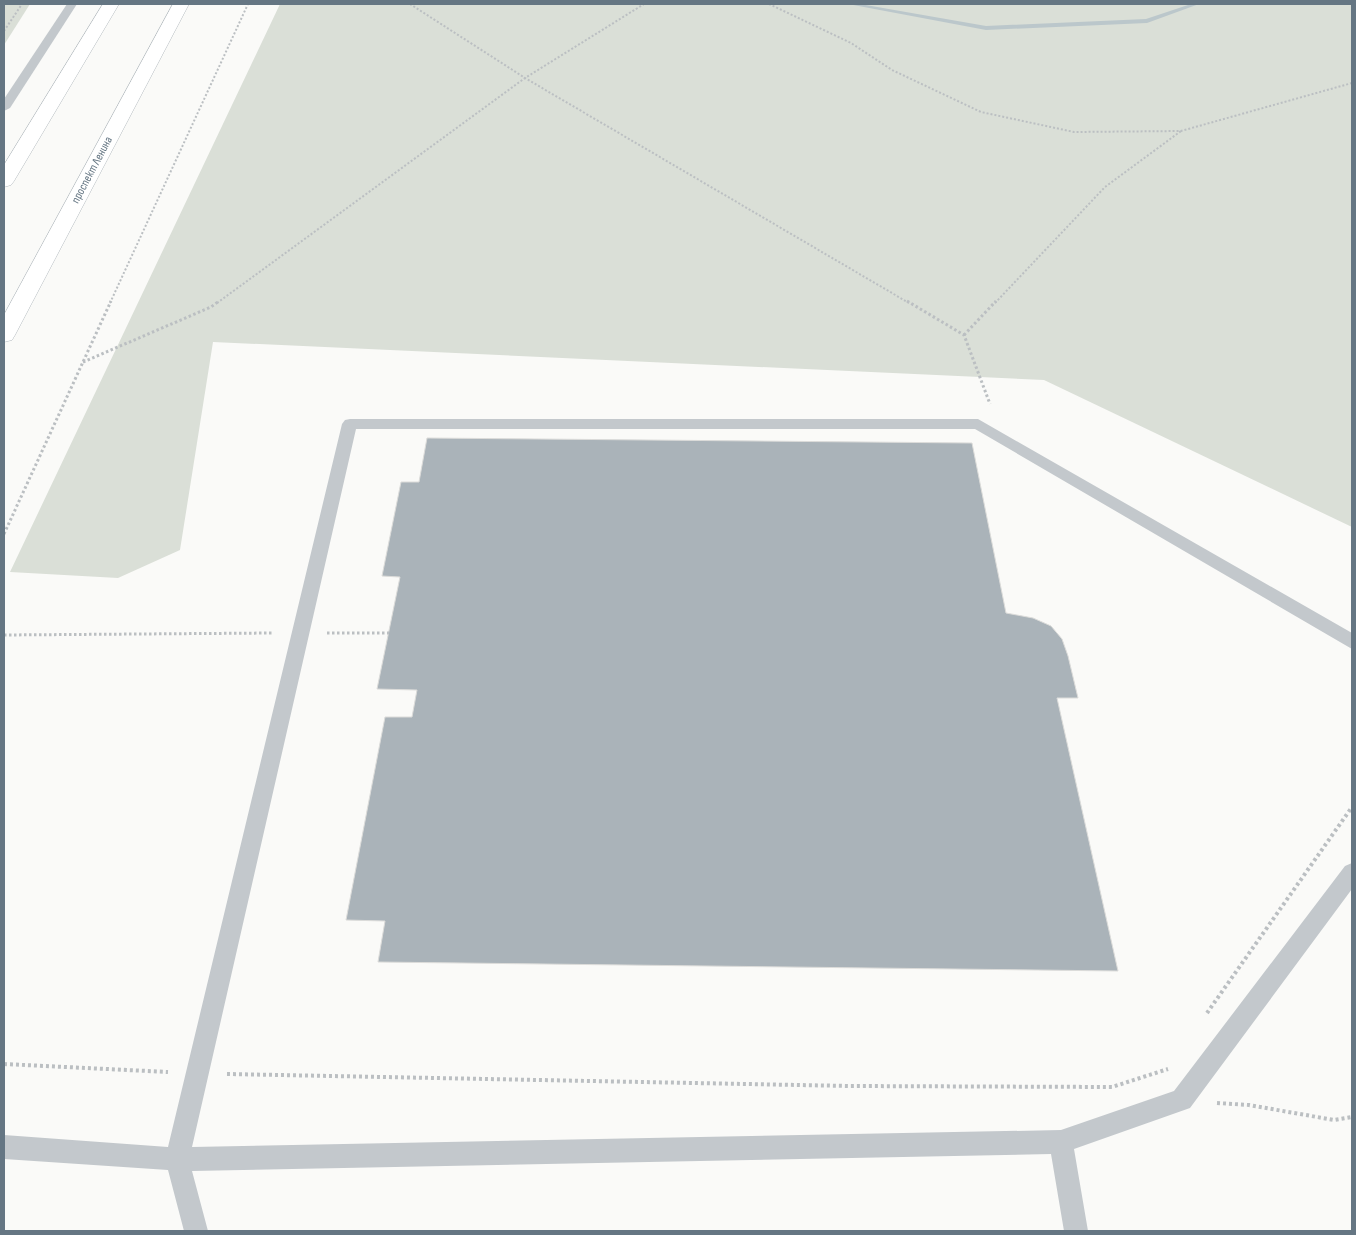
<svg xmlns="http://www.w3.org/2000/svg" width="1356" height="1235" font-family="'Sofia Sans Condensed',sans-serif">
  <rect width="100%" height="100%" fill="#fafaf8"/>
  <g fill="#dadfd7">
    <path d="M4 4H30L4 45Z"/>
    <path d="M280 4H1352V527L1044 380 213 342 180 550 118 578 10 572Z"/>
  </g>
  <g fill="none" stroke-linecap="round" stroke-linejoin="round">
    <path fill="#bbc7cb" fill-rule="evenodd" d="M848 4H860L986 26 1146 19 1191 4H1199L1147 23 986 30Z"/>
  </g>
  <path fill="#aab3b9" stroke="#dcdcda" d="M427 438 972 443 1006 613 1033 618 1051 626 1062 639 1068 656 1078 698H1057L1118 971 378 962 385 921 346 920 385 717H412L417 690 377 689 400 577 382 576 401 482H419Z"/>
  <g fill="none" stroke-linecap="round" stroke-linejoin="round">
    <g stroke="#b3babf" stroke-width="1">
      <g id="secondary">
        <path d="M103 4H119L14 181 11 185 4 187V165Z"/>
        <path d="M173 4H189L15 335 12 340 4 342V315Z"/>
      </g>
    </g>
    <g stroke="#bbbfc2" stroke-width="2" stroke-dasharray="2 2" stroke-linecap="butt">
      <path d="M410 4 525 78 909 303"/>
      <path d="M769 4 851 43 892 70 981 112 1074 132 1181 131 1352 83"/>
      <path d="M4 31 22 4"/>
      <path d="M110 303 248 4"/>
      <path d="M217 303 525 78 644 4"/>
      <path d="M995 303 1105 187 1181 131"/>
    </g>
    <g stroke="#bbbfc2" stroke-width="3" stroke-dasharray="2.5 2.5" stroke-linecap="butt">
      <path d="M907 301 964 335 990 404"/>
      <path d="M964 335 996 301"/>
      <path d="M83 362 211 307 219 301"/>
      <path d="M4 534 111 301"/>
      <path d="M327 633H389"/>
      <path d="M4 635 273 633"/>
    </g>
    <g stroke="#bbbfc2" stroke-width="4" stroke-dasharray="3 3" stroke-linecap="butt">
      <path d="M1207 1013 1352 807"/>
      <path d="M4 1064 168 1072"/>
      <path d="M227 1074 850 1086 1112 1087 1168 1069"/>
      <path d="M1217 1103 1249 1105 1334 1120 1352 1117"/>
    </g>
    <g fill="#c3c8cc" fill-rule="evenodd">
      <path d="M67 4H77L10 108 4 111V99Z"/>
      <path d="M350 419H978L1352 633V649L975 429H356L192 1147 1061 1130 1174 1091 1345 866 1352 863V889L1190 1108 1074 1149 1088 1231H1064L1051 1154 192 1171 208 1231H184L168 1170 4 1159V1135L168 1147 342 424 345 420Z"/>
    </g>
    <use href="#secondary" fill="#fff" fill-rule="evenodd"/>
  </g>
  <g text-anchor="middle" dominant-baseline="central" stroke-width="5" stroke-linejoin="round" paint-order="stroke">
    <g font-size="12" fill="#657683" stroke="#fff">
      <text transform="translate(92 170) rotate(-62)">проспект Ленина</text>
    </g>
  </g>
  <rect width="1356" height="1235" fill="none" stroke="#657683" stroke-width="10"/>
</svg>
